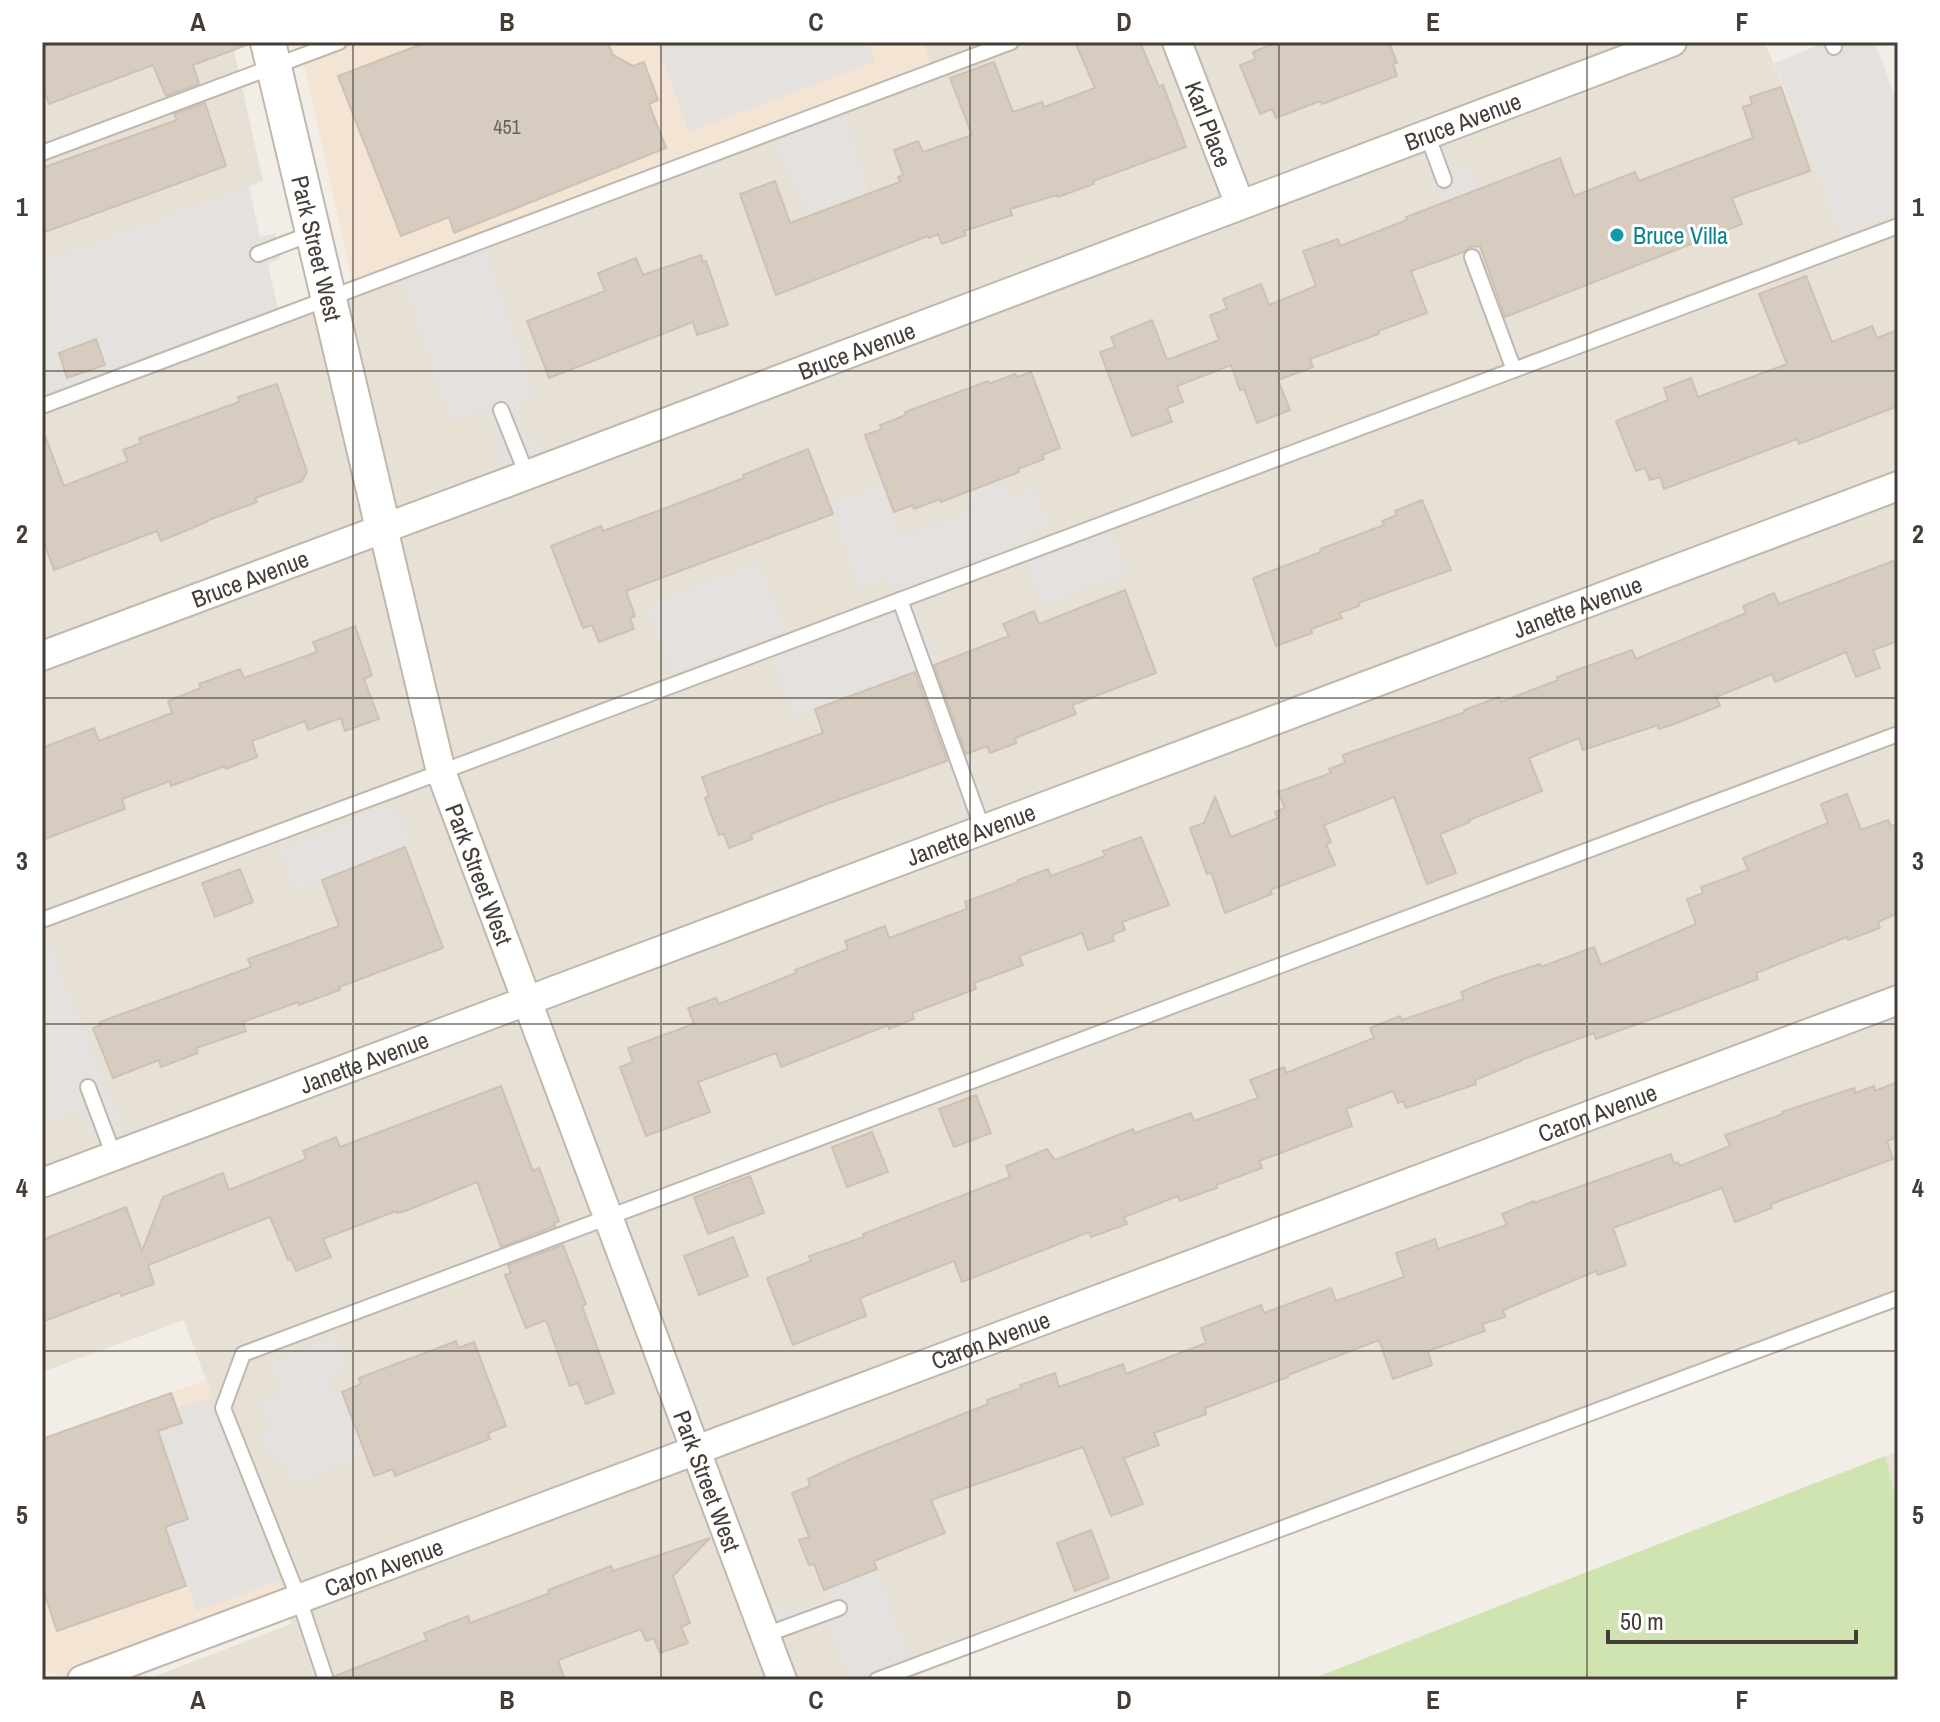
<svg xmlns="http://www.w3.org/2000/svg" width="1940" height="1722" font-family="'Archivo Narrow',sans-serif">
  <rect width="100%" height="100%" fill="#f2eee7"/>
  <g fill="#e6e0d5">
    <path d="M42 42H232L263 181 42 263Z"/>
    <path d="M923 42H1765L1841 235 1898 212V1302L905 1680H145L291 1624 279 1580 184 1320 42 1372V397L931 64Z"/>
    <path d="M1898 1452V1505L1885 1456Z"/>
  </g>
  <g fill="#f3e4d3">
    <path d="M299 42H923L931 64 352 280Z"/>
    <path d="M206 1380 281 1588 63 1676 46 1670 42 1664V1439Z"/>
  </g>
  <path fill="#d0e4b2" d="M1885 1456 1898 1505V1680H1309Z"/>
  <g fill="#e4e1df">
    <path d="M656 42H867L875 61 689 132Z"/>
    <path d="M1819 42H1875L1898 104V212L1841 235 1774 63 1819 45Z"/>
    <path d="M845 114 869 193 811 215 772 140Z"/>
    <path d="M1447 148 1452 168 1471 163 1501 247 1483 255 1519 356 1501 361 1459 254 1432 174 1421 158Z"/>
    <path d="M249 186 260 237 275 233 281 258 268 264 278 310 47 396 42 383V294L45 293 42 286V263Z"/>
    <path d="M485 245 536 394 521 399 519 413 528 437 544 452 498 470 499 449 492 421 481 411 449 421 401 277Z"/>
    <path d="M1002 478 1009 495 1035 486 1050 526 1028 533 1032 540 894 594 886 578 859 591 829 503 883 484 903 536 974 510 966 492Z"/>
    <path d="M1112 531 1127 573 1041 606 1025 563Z"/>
    <path d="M760 561 786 631 672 674 646 605Z"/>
    <path d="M916 605 981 784 995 804 958 821V792L915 673 793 717 772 658Z"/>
    <path d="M395 803 411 844 294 891 278 849Z"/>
    <path d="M47 937 126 1130 93 1142 80 1110 42 1127V939Z"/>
    <path d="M337 1334 348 1369 328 1380 334 1395 342 1392 367 1455 291 1485 280 1457 270 1462 259 1434 271 1429 261 1402 283 1393 269 1364Z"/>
    <path d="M212 1398 279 1580 197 1611 165 1527 188 1518 167 1458 109 1449 181 1423 176 1408Z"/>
    <path d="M877 1569 911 1657 849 1680 828 1624 785 1638 774 1608 799 1610 827 1599 824 1590Z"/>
    <path d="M317 1616 318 1628 336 1676 352 1669 357 1680H314L298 1634 292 1624Z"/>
  </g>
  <g fill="#d6ccc0" stroke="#cec1b1" stroke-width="2">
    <path d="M42 42H246L247 45 193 65 199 84 166 96 153 65 49 104 42 85Z"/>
    <path d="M427 42H607L613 55 633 66 644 62 658 100 649 104 666 148 454 233 449 217 401 236 338 76Z"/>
    <path d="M1075 42H1140L1159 87 1163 85 1186 147 1093 181 1094 184 1058 197 1057 195 1010 209 1012 215 964 231 966 235 942 244 938 234 929 238 928 236 776 295 740 194 775 181 790 223 900 182 898 177 903 175 894 150 918 141 923 152 972 135 950 78 994 62 1013 112 1042 102 1044 107 1095 88Z"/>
    <path d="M1278 42H1389L1397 63 1393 64 1397 76 1322 104 1320 101 1276 118 1272 109 1260 114 1240 65 1256 59 1253 52Z"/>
    <path d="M1781 87 1810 171 1732 198 1742 224 1505 317 1480 246 1469 247 1464 252 1411 271 1427 313 1378 331 1379 334 1310 359 1313 367 1278 380 1290 410 1257 423 1244 389 1240 390 1231 365 1177 386 1183 402 1167 408 1172 422 1132 436 1100 352 1115 347 1111 337 1152 320 1167 360 1219 340 1210 315 1227 309 1223 299 1261 284 1269 305 1316 286 1303 251 1338 239 1340 246 1407 220 1406 217 1560 158 1574 196 1635 172 1639 181 1753 138 1743 107 1752 104 1750 97Z"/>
    <path d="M205 103 226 166 42 233V168L177 120 174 114Z"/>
    <path d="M701 255 703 262 706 261 728 325 697 335 693 322 549 378 527 321 605 291 598 273 636 258 643 275Z"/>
    <path d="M1806 276 1832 342 1872 326 1877 338 1898 330V406L1799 444 1797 439 1664 489 1660 477 1650 480 1645 468 1636 471 1616 421 1668 400 1664 388 1691 378 1698 397 1787 364 1759 294Z"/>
    <path d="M96 339 105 365 67 378 59 353Z"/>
    <path d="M1031 372 1060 448 1042 455 1044 459 1018 469 1019 472 941 502 940 499 914 509 913 505 894 512 865 435 882 429 880 425 906 415 905 412 988 381 989 384 1015 374 1017 377Z"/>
    <path d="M277 384 307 472 302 481 255 498 257 502 206 521 207 522 161 541 157 531 54 570 42 537V436H45L64 486 128 461 123 450 141 443 139 438 239 402 238 397Z"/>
    <path d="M808 449 833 514 626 591 635 616 630 618 634 629 599 642 592 625 583 628 551 546 601 526 603 531 666 508 744 478 743 475Z"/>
    <path d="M1422 500 1451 570 1358 603 1359 606 1339 613 1342 618 1311 629 1312 633 1276 646 1253 578 1321 552 1320 549 1384 525 1382 521 1397 515 1395 511Z"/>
    <path d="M1893 561 1898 575V641L1873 650 1880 668 1856 677 1846 652 1775 682 1772 674 1716 697 1720 706 1674 724 1659 729 1658 725 1583 750 1579 738 1529 758 1542 791 1469 820 1470 822 1440 834 1456 873 1427 884 1394 797 1324 825 1331 842 1326 844 1335 865 1270 890 1272 894 1225 913 1211 872 1207 874 1190 828 1204 823 1215 797 1231 837 1278 818 1275 812 1285 808 1278 792 1331 773 1329 769 1345 763 1343 755 1465 712 1464 710 1499 697 1501 702 1558 680 1557 677 1632 650 1636 659 1746 613 1743 606 1774 593 1779 604Z"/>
    <path d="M1125 590 1156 673 1072 705 1076 714 1015 738 1016 743 990 753 987 746 966 754 934 665 1009 636 1003 624 1034 611 1039 624Z"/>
    <path d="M355 626 372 675 364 679 379 719 345 731 341 718 308 730 305 721 252 741 257 757 226 769 225 766 171 786 170 781 122 799 125 809 42 840V748L94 728 99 741 172 713 168 701 201 688 199 684 240 669 244 678 317 652 313 642Z"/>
    <path d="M915 672 947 761 824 805 751 834 752 839 729 848 724 834 719 835 705 798 709 796 702 777 823 733 815 709Z"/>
    <path d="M1847 794 1861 830 1888 820 1891 826 1898 824V913L1878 922 1880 928 1848 940 1847 937 1756 973 1758 979 1671 1012 1596 1039 1594 1033 1521 1060V1061L1475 1080 1476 1084 1406 1108 1403 1101 1398 1103 1393 1091 1346 1109 1352 1126 1259 1161 1262 1168 1216 1185 1217 1188 1180 1201 1178 1196 1124 1217 1127 1224 1091 1237 1089 1232 962 1282 954 1261 860 1298 866 1316 793 1345 767 1278 811 1261 809 1256 864 1237 863 1234 1010 1177 1006 1166 1047 1149 1055 1160 1133 1129 1135 1133 1191 1113 1194 1121 1258 1098 1250 1080 1284 1067 1286 1073 1374 1038 1370 1028 1400 1016 1402 1020 1464 999 1461 992 1493 979 1540 964 1541 967 1594 947 1601 965 1696 924 1687 899 1703 893 1701 887 1748 870 1743 858 1828 823 1821 804Z"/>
    <path d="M1141 837 1169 905 1122 922 1125 930 1112 935 1114 941 1088 950 1082 933 1019 956 1023 965 974 983 976 989 912 1013 914 1019 889 1029 888 1025 781 1067 776 1053 698 1082 710 1112 646 1136 620 1067 633 1062 628 1048 694 1024 688 1008 716 998 719 1004 796 973 795 970 848 949 845 941 885 926 889 938 967 909 965 902 1018 882V880L1048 869 1051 876 1105 856 1103 851Z"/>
    <path d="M405 847 443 948 339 987 340 990 299 1005 298 1002 243 1022 246 1031 196 1048 198 1053 161 1067 159 1060 113 1078 93 1028 101 1025 100 1022 251 967 248 959 339 926 322 880Z"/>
    <path d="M240 869 253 902 215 917 202 883Z"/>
    <path d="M1898 1082V1137L1887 1141 1893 1159 1771 1204 1772 1208 1735 1222 1722 1188 1613 1228 1626 1265 1598 1275 1596 1271 1503 1310 1505 1317 1482 1324 1485 1331 1428 1351 1432 1365 1393 1379 1379 1340 1288 1375V1377L1205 1408 1206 1414 1154 1433 1159 1445 1124 1458 1143 1504 1111 1516 1083 1447 931 1500 945 1533 874 1561 877 1569 824 1590 814 1564 809 1565 799 1540 809 1537 792 1493 810 1486 808 1479 853 1458 988 1404 987 1400 1021 1388 1020 1385 1055 1373 1059 1387 1123 1364 1126 1374 1206 1343 1201 1328 1261 1305 1264 1313 1331 1288 1336 1301 1404 1277 1396 1253 1435 1239 1438 1249 1507 1225 1502 1214 1534 1201V1203L1671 1154 1674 1164 1678 1162 1680 1166 1730 1146 1725 1135 1783 1114 1782 1112 1854 1088 1855 1093 1874 1086 1875 1091Z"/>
    <path d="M501 1086 533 1171 539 1168 559 1221 554 1223 555 1226 501 1247 477 1182 408 1210 397 1213 396 1211 323 1239 331 1257 296 1271 291 1259 288 1260 270 1217 148 1265 154 1284 121 1296 120 1292 42 1322V1240L126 1207 142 1251 163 1197 223 1173 229 1190 306 1159 303 1151 336 1137 340 1147Z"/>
    <path d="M976 1095 991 1133 954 1147 939 1109Z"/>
    <path d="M872 1132 888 1172 847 1187 832 1147Z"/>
    <path d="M750 1176 764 1213 708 1234 694 1197Z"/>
    <path d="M733 1237 748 1276 699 1295 684 1256Z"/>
    <path d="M563 1245 586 1304 582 1306 614 1393 586 1404 578 1383 570 1386 546 1320 526 1328 505 1275 511 1273 508 1265Z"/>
    <path d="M456 1341 458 1348 474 1342 506 1426 488 1433 490 1439 395 1476 393 1469 374 1476 342 1392 361 1384 359 1378Z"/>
    <path d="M171 1393 182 1423 158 1431 188 1519 165 1527 186 1586 57 1631 42 1586V1439Z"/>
    <path d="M1091 1530 1109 1578 1075 1591 1057 1543Z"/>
    <path d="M710 1538 673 1576 690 1623 681 1627 688 1643 660 1653 654 1638 646 1641 641 1629 558 1660 565 1680H336L335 1676 427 1640 424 1633 468 1616 470 1623 550 1593 548 1590 611 1566 613 1571Z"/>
  </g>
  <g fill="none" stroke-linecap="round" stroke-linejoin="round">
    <g stroke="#c0b8ad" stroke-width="18">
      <g id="service">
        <path d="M1832 42 1834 47"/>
        <path d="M1427 134 1444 180"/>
        <path d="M42 153 339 42"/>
        <path d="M258 254 313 233"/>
        <path d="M1472 257 1514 370"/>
        <path d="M42 406 1011 42"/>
        <path d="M501 410 527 475"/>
        <path d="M900 600 983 830"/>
        <path d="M42 920 401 787 1898 226"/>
        <path d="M88 1087 114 1156"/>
        <path d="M765 1635 839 1608"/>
        <path d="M326 1680 299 1599 223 1408 243 1354 1898 734"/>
        <path d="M877 1680 1898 1298"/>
      </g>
    </g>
    <g stroke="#c0b8ad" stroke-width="32">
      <g id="minor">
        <path id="s1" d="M1177 42 1240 205"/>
        <path id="s2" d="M383 528 441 772 782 1680"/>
        <path id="s3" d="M42 656 527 475 1672 42"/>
        <path id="s4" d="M42 1183 1898 486"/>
        <path id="s5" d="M82 1680 1898 1000"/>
      </g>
    </g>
    <g stroke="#c0b8ad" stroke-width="38">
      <g id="tertiary">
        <path id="s6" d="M268 42 383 528"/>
      </g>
    </g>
    <use href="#service" stroke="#fff" stroke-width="14"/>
    <use href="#minor" stroke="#fff" stroke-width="28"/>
    <use href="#tertiary" stroke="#fff" stroke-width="34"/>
  </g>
  <path fill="none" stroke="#453e36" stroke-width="2" stroke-opacity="0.55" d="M353 42V1680M661 42V1680M970 42V1680M1279 42V1680M1587 42V1680M42 371H1898M42 698H1898M42 1024H1898M42 1351H1898"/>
  <circle fill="#0f9aa8" stroke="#fff" stroke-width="3" cx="1617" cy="235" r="8"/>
  <g text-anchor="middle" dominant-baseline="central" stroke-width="6" stroke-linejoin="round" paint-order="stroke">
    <g font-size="20" fill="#696258">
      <text x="507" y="126">451</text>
    </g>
    <g font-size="24" fill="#453e36" stroke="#fff">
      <text stroke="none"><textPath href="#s3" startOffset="1518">Bruce Avenue</textPath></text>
      <text stroke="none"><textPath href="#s1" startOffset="88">Karl Place</textPath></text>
      <text stroke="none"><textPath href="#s6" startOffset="212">Park Street West</textPath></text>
      <text stroke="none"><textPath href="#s3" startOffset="870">Bruce Avenue</textPath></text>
      <text stroke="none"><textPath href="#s3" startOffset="222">Bruce Avenue</textPath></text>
      <text stroke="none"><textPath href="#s4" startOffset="1640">Janette Avenue</textPath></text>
      <text stroke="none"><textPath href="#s4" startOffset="992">Janette Avenue</textPath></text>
      <text stroke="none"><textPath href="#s2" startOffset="360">Park Street West</textPath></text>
      <text stroke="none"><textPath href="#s4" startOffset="344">Janette Avenue</textPath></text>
      <text stroke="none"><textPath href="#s5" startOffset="1618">Caron Avenue</textPath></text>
      <text stroke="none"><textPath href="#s5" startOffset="970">Caron Avenue</textPath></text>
      <text stroke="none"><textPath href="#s2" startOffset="1008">Park Street West</textPath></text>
      <text stroke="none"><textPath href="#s5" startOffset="322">Caron Avenue</textPath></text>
    </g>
    <g font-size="24" fill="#0d838f" stroke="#fff" text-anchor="start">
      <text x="1633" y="235">Bruce Villa</text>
    </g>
  </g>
  <rect width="1940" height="1722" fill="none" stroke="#ffffff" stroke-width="88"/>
  <path d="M1608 1630v12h248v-12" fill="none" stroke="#453e36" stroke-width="4"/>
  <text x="1620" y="1630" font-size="24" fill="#453e36" stroke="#ffffff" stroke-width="6" paint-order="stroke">50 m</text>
  <rect x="44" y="44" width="1852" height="1634" fill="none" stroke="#453e36" stroke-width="3"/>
  <g font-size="26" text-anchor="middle" font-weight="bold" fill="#453e36">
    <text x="198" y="31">A</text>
    <text x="507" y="31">B</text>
    <text x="816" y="31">C</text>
    <text x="1124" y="31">D</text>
    <text x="1433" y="31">E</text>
    <text x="1742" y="31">F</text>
    <text x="22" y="216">1</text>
    <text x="1918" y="216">1</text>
    <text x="22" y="543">2</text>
    <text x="1918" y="543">2</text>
    <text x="22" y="870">3</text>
    <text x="1918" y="870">3</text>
    <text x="22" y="1197">4</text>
    <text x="1918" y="1197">4</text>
    <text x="22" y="1524">5</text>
    <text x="1918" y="1524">5</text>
    <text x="198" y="1709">A</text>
    <text x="507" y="1709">B</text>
    <text x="816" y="1709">C</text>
    <text x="1124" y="1709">D</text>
    <text x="1433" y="1709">E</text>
    <text x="1742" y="1709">F</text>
  </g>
</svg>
